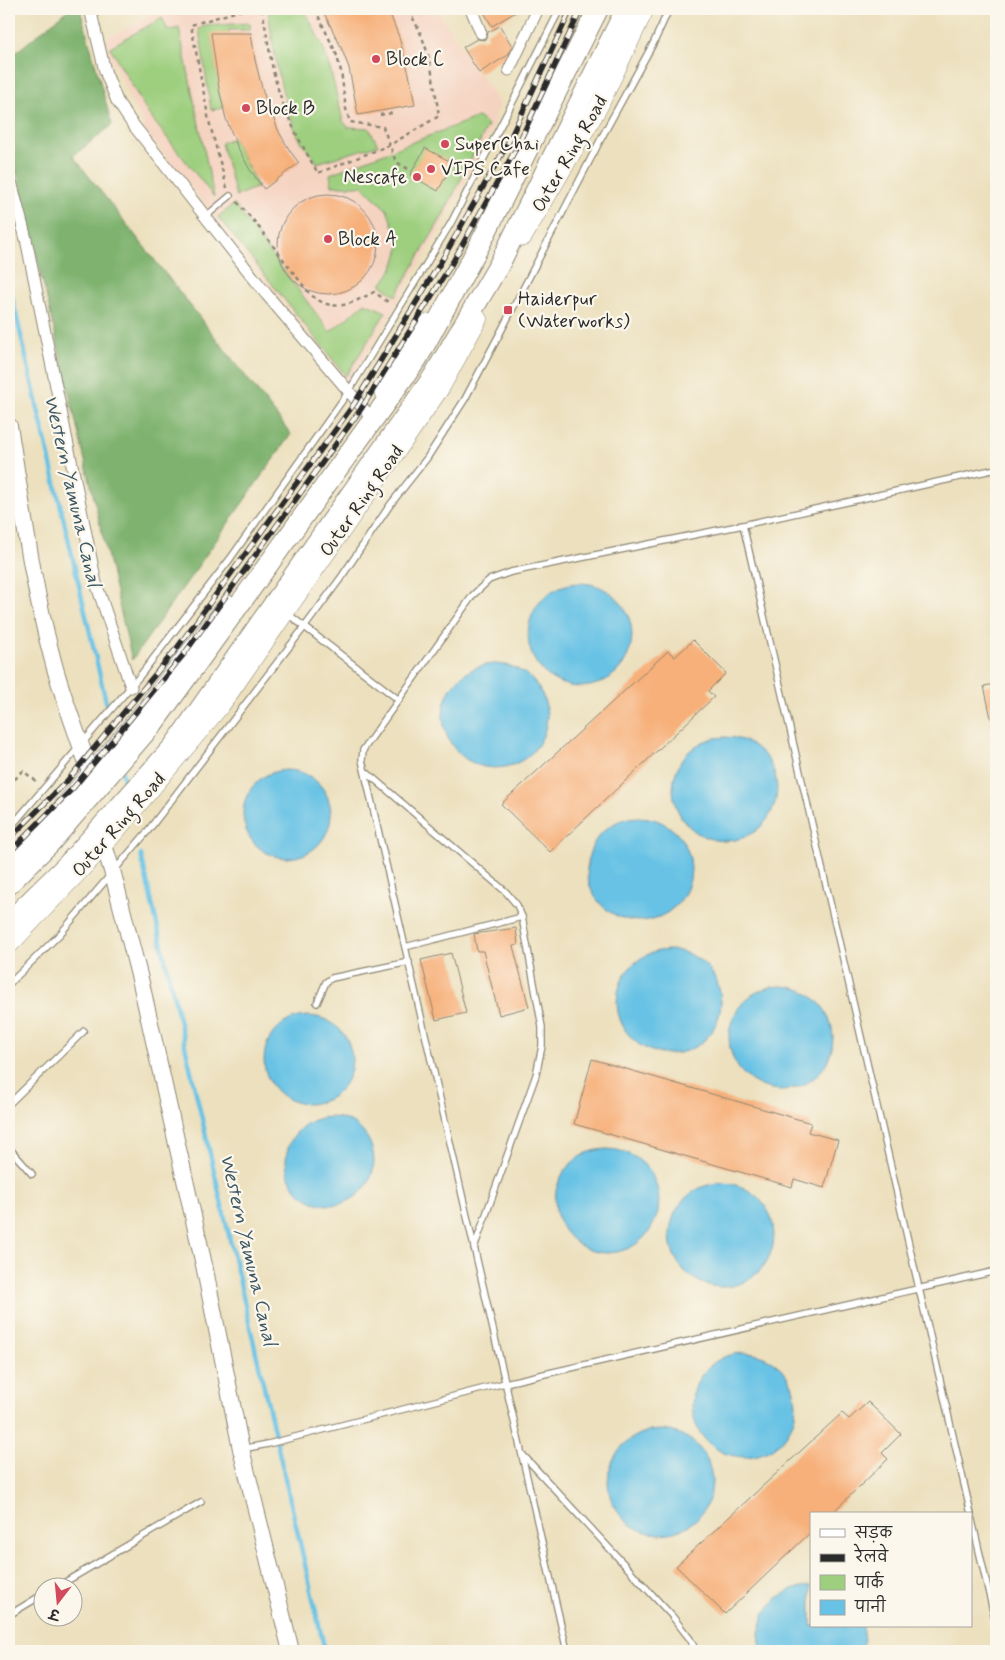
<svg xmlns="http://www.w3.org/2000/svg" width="1005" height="1660" font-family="Mynerve,'Playpen Sans Deva',sans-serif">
  <rect width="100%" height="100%" fill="#fbf7ec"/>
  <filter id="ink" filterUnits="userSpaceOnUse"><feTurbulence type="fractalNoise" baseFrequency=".02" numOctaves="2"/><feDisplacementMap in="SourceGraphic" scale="10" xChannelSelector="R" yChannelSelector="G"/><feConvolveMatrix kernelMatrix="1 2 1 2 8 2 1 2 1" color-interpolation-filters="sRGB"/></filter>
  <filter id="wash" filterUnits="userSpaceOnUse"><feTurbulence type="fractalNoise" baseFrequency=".0096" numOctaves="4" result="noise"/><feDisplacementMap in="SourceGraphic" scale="20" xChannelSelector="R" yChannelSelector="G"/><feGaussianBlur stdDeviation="1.12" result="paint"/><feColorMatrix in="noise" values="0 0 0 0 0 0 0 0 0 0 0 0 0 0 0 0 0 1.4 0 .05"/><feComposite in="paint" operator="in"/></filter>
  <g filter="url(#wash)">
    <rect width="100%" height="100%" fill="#ece0be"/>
    <path fill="#f5d3c1" d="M165 9H436L499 104 491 132 437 235 349 384 146 132 103 40Z"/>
    <g fill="#9ecf7f" stroke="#647d55">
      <path d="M268 9H304L323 47 331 72 343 121 348 127 369 128 378 145 317 163C310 153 300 142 295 130 280 92 273 50 268 9Z"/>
      <path d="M162 18 168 31 179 28 214 197 149 115 110 47Z"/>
      <path d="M250 23V30H229L228 37 212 38 223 108 211 110 199 29 205 26Z"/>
      <path d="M478 117 488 125 442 217 396 296 381 285 393 268 400 245 387 210 362 186H332L330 174Z"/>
      <path d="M233 138 258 187 236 196 221 143Z"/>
      <path d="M234 204 330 332 365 303 386 312 346 376 218 217Z"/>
    </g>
    <path fill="#7eb26e" stroke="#546e4c" d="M69 9H80L112 125 73 156 291 434 132 660 9 138V58Z"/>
    <g fill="#67c2e5" stroke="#497688">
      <circle cx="580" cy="635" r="52"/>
      <circle cx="495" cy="716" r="52"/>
      <circle cx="725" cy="789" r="52"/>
      <circle cx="287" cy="814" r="44"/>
      <circle cx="639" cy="869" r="52"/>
      <circle cx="669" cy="1002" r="52"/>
      <circle cx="781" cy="1038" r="52"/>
      <circle cx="308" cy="1060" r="44"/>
      <circle cx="330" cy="1161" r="44"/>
      <circle cx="607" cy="1201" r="52"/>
      <circle cx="722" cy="1235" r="52"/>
      <circle cx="744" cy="1405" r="52"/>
      <circle cx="660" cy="1482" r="52"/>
      <path d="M811 1586V1626H862L864 1640 861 1651H761L759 1633 764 1614 777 1598 794 1588Z"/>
    </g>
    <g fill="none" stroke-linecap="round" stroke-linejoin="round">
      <g stroke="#67c2e5" stroke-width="4.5">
        <path d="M9 284 107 706"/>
        <path d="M121 769 126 787"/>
        <path d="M141 855 325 1651"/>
      </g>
    </g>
    <g id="blocks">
      <g fill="#f7b07a">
        <path d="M322 9H388L399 37 409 74 415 105 358 115 349 68 341 47Z"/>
        <path d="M482 9H521L492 26Z"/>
        <path d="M500 26 512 46 508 55 479 73 463 47 477 39 484 40 487 37 488 32Z"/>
        <path d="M211 33H251L255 60 263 92 279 132 290 151 299 163 264 189 250 170 237 146 226 119 219 89Z"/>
        <path d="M425 148 453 163 438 191 410 175Z"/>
        <circle cx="328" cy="244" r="50"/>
        <path d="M693 640 726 673 708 691 714 697 550 852 501 804 668 651 675 657Z"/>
        <path d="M996 684V718H991L984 686Z"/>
        <path d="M516 928 518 945 513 946 529 1007 499 1015 483 951H477L474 934Z"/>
        <path d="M451 953 466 1013 436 1020 421 960Z"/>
        <path d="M592 1059 811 1123 808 1132 838 1140 824 1188 794 1179 792 1187 574 1124Z"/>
        <path d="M868 1402 901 1434 882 1453 888 1459 831 1514H811V1532L725 1614 676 1566 842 1413 849 1419Z"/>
      </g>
    </g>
  </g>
  <g filter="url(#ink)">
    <use href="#blocks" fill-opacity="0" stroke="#8c8674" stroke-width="1"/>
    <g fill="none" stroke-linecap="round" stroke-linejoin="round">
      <g stroke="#8c8674" stroke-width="8">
        <g id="lane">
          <path d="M205 217 230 196"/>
          <path d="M743 525 971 1514"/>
          <path d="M288 614 399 700"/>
          <path d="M365 771 506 892 517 905 522 917 542 1027V1046L536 1075 474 1248"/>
          <path d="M9 829 139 677 230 559 349 391 451 223 560 9"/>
          <path d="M405 947 522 917"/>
          <path d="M9 984 60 934 147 832 309 621 340 579 390 505 427 458 465 399 499 335 603 135 654 42 669 9"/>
          <path d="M317 1003 326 982 332 978 409 962"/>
          <path d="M9 1104 84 1031"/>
          <path d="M9 1148 32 1174"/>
          <path d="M242 1449 268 1444 505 1383 996 1271"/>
          <path d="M523 1455 672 1616 690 1639 696 1651"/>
          <path d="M971 1516 996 1624"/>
          <path d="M55 1588 201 1502"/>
          <path d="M9 1615 42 1595"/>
          <path d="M567 1651 362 760 363 750 473 595 489 580 511 572 743 525 996 469"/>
        </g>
      </g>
      <g stroke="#8c8674" stroke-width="13">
        <g id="street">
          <path d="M90 9 105 71 117 101 131 122 267 295 368 414"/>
          <path d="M471 9 481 33"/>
          <path d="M509 70 538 9"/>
          <path d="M9 174 26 239 96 583 131 687"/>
        </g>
      </g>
      <g stroke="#8c8674" stroke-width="18">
        <g id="secondary">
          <path d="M9 426C22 504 32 584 53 661 63 699 78 735 90 772"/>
          <path d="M104 845 113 874 141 983 204 1265 241 1449 291 1651"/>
        </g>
      </g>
      <g stroke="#8c8674" stroke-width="19">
        <g id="primary">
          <path d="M523 237 599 106 645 9"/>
          <path d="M383 391 428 323"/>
          <path d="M9 870 134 723 228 604"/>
          <path d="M9 945 104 845 221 705 441 387 478 319"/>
        </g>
      </g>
      <g stroke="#8c8674" stroke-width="22">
        <g id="highway">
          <path d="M9 884 50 843 155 721 417 359 478 248 598 9"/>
          <path d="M9 922 68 864 174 746 433 377 499 265 626 9"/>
        </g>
      </g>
      <g stroke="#8c8674" stroke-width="2.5" stroke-dasharray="4 4" stroke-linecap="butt">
        <path d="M262 9C266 29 269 50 273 70 281 107 299 141 318 173L390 145 439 116C433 78 430 42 407 9"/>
        <path d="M315 9 336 53 341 71 346 109 350 122 383 127 396 162 412 171"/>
        <path d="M380 115 392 113"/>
        <path d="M227 188 209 121 191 25 245 9"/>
        <path d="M237 202 254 221 309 293C332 314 349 305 374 292L391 304"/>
        <path d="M9 785 23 771 37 782"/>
      </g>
      <use href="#lane" stroke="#fff" stroke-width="5.5"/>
      <use href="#street" stroke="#fff" stroke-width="11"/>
      <use href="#secondary" stroke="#fff" stroke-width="16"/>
      <use href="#primary" stroke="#fff" stroke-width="18"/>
      <use href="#highway" stroke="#fff" stroke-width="20"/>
      <g stroke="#2b2b2b" stroke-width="5.5">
        <g id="rail">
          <path d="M9 839 67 781 177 648 354 404 442 260 508 143 571 9"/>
          <path d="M9 853 74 787 184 654 361 409 451 265 517 147 581 9"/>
        </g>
      </g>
      <use href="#rail" stroke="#fbf7ec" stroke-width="4" stroke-dasharray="11" stroke-linecap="butt"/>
    </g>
  </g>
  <g fill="#d1495b" stroke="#fbf7ec" stroke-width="2">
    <circle cx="376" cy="59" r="5"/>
    <circle cx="246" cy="108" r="5"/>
    <circle cx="445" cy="144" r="5"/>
    <circle cx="431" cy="169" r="5"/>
    <circle cx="417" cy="177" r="5"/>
    <circle cx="328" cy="239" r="5"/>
    <rect x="503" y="305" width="10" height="10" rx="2.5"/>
  </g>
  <g text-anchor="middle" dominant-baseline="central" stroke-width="4.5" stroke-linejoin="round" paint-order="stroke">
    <g font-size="19" fill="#2b2b2b" stroke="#fbf7ec" text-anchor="start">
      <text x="386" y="59">Block C</text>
      <text x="256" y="108">Block B</text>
      <text x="455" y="144">SuperChai</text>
      <text x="441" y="169">VIPS Cafe</text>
      <text x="407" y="177" text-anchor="end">Nescafe</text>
      <text x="338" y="239">Block A</text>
      <text x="518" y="299">Haiderpur<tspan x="518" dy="22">(Waterworks)</tspan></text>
    </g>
    <g font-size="19" fill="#2b2b2b" stroke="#fbf7ec">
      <text transform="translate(570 154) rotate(-60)">Outer Ring Road</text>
      <text transform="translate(362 501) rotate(-55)">Outer Ring Road</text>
      <text transform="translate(119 825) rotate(-49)">Outer Ring Road</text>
    </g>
    <g font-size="20" font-style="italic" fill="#3d5863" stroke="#fbf7ec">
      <text transform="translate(72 491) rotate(77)">Western Yamuna Canal</text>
      <text transform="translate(248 1250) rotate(77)">Western Yamuna Canal</text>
    </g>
  </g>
  <rect width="1005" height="1660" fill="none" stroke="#fbf7ec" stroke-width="30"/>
  <rect x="810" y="1512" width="162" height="115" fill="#fbf7ec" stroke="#a8a59f"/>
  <rect x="820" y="1529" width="25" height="8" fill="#ffffff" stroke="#a8a59f"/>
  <text x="855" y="1538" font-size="15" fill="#2b2b2b">सड़क</text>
  <rect x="820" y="1554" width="25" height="8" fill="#2b2b2b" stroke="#a8a59f"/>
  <text x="855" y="1562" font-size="15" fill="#2b2b2b">रेलवे</text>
  <rect x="820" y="1575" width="25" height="15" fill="#9ecf7f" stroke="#a8a59f"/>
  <text x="855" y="1588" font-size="15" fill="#2b2b2b">पार्क</text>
  <rect x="820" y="1600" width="25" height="15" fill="#67c2e5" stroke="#a8a59f"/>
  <text x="855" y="1612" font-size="15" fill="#2b2b2b">पानी</text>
  <g transform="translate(58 1602) rotate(196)"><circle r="24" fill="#fbf7ec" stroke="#a8a59f"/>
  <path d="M0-4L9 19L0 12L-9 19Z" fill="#d1495b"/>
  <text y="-8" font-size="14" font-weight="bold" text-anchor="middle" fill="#2b2b2b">उ</text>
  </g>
</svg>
